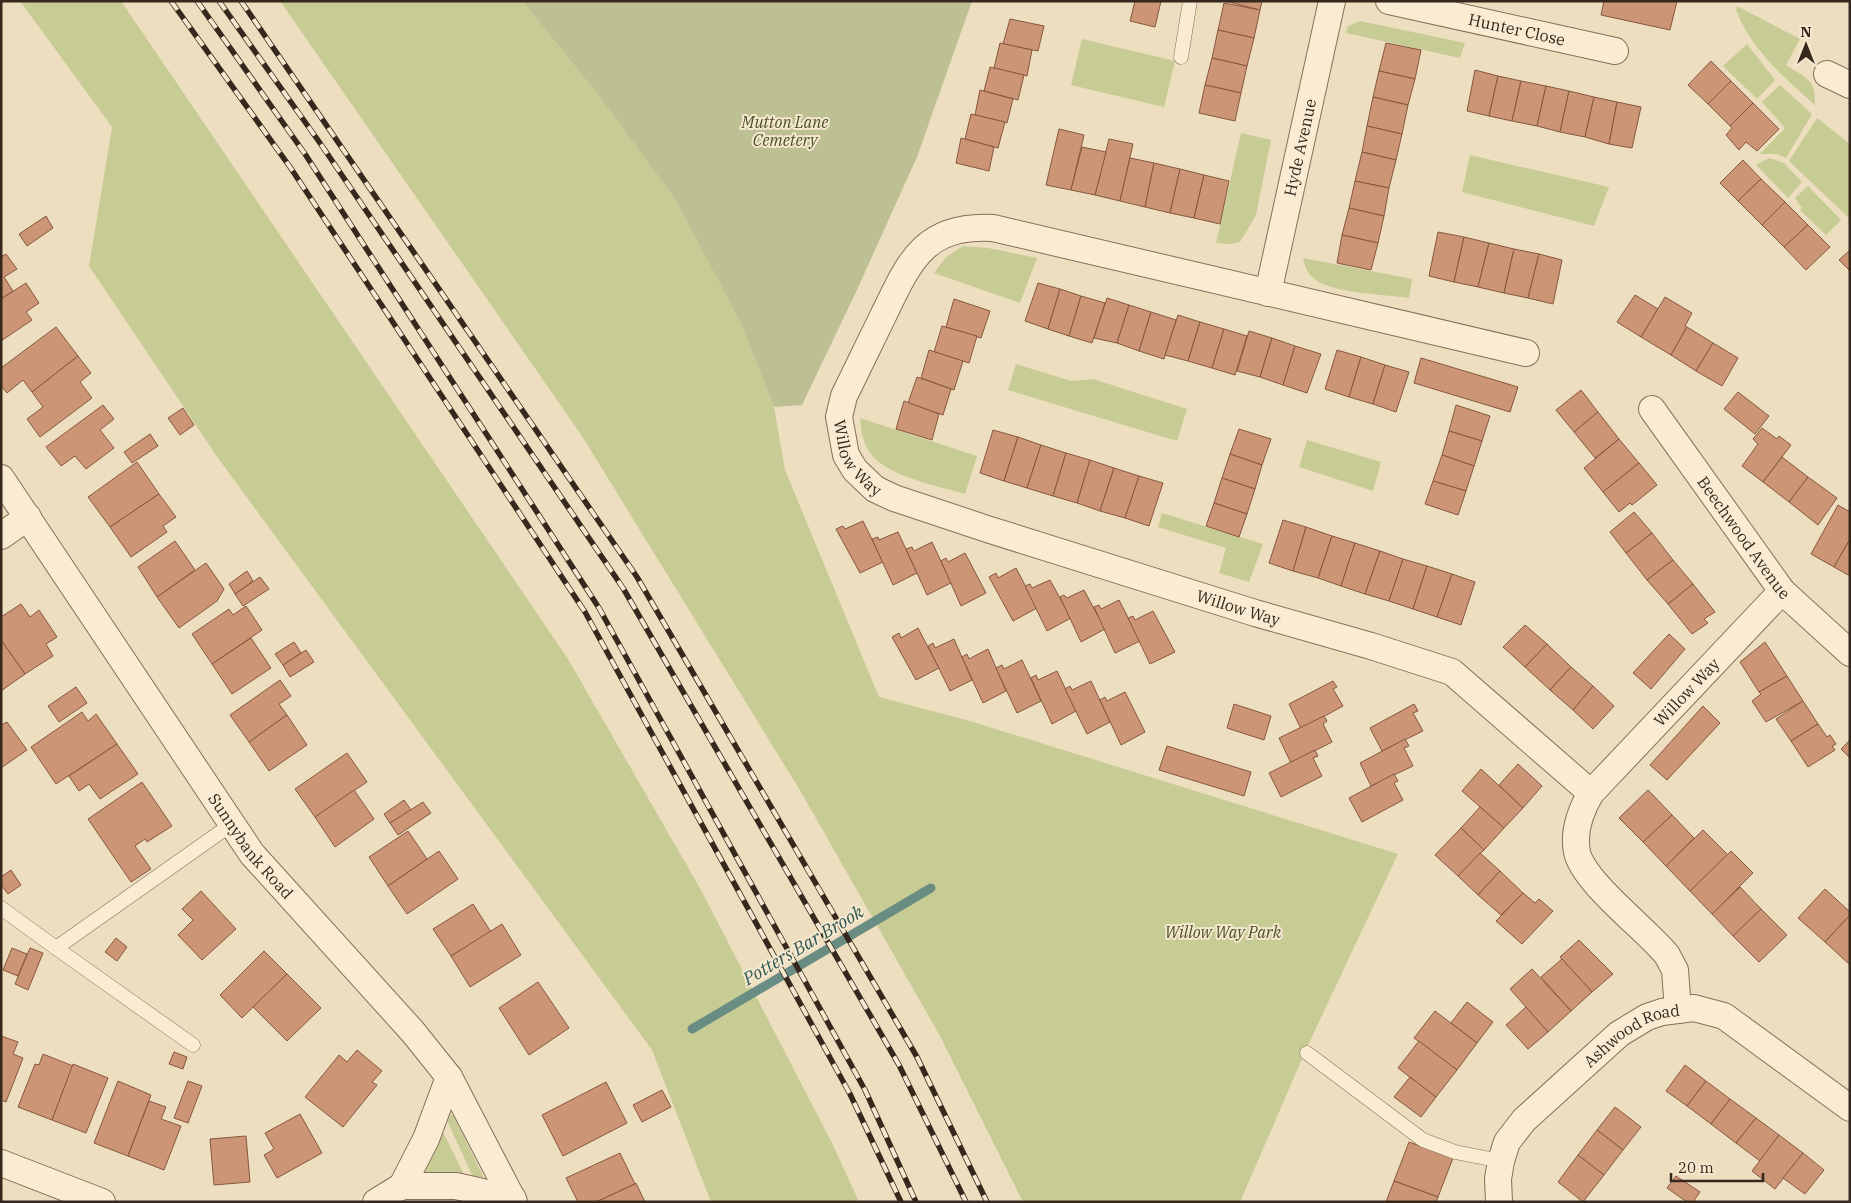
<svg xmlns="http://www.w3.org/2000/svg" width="1851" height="1203" font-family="'IBM Plex Serif',serif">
  <rect width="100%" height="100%" fill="#eedec0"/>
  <g fill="#c7cb94">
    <path d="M20 1H121L568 659 701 890 833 1145 859 1202H711L652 1050 218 458 89 266 112 127Z"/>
    <path d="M280 1H522L595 91 675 199 740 322 774 407 785 470 879 697 970 721 1398 854 1309 1043 1240 1202H1023L940 1036 801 792 582 436Z"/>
    <path d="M1737 6 1800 39 1786 65C1806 78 1816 79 1815 105 1784 78 1751 49 1736 10Z"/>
    <path d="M1360 21 1465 43 1460 58 1346 33 1348 26Z"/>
    <path d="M1082 39 1175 61 1164 107 1071 85Z"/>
    <path d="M1747 44 1775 80 1757 99 1723 66Z"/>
    <path d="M1780 85 1812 114 1786 158 1777 154H1760L1785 128 1762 102Z"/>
    <path d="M1817 118 1850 144V219L1789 161Z"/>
    <path d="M1241 133 1271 140 1256 215 1240 242 1229 244 1216 243Z"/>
    <path d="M1470 155 1609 187 1594 226 1462 192Z"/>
    <path d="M1769 158 1784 163 1802 182 1788 198 1756 165Z"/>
    <path d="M1808 186 1841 220 1826 235 1800 210 1802 208 1795 198Z"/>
    <path d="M963 246 988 248 1037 258 1020 303 934 273 946 257Z"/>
    <path d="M1303 258 1412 279 1409 298C1383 294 1339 294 1317 281 1308 275 1305 268 1303 258Z"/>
    <path d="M1016 364 1071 381 1093 379 1187 409 1177 441 1008 390Z"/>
    <path d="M860 418 977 456 965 494C939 486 889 477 872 455 863 445 861 431 860 418Z"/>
    <path d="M1307 440 1381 462 1373 491 1299 467Z"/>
    <path d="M1162 513 1263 544 1249 582 1219 573 1226 548 1158 527Z"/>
    <path d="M449 1115H453L484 1178 473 1177 445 1116Z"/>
    <path d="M441 1128 463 1172 461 1176 423 1172Z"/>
  </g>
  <path fill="#bdc093" d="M522 1H972L917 157 856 292 802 405 774 407 740 322 675 199 595 91Z"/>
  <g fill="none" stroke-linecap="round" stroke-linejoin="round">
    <path stroke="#6a8d83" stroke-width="9" d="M692 1029 931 888"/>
  </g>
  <g fill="#cc9575" stroke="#86573e">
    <path d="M1135 1H1161L1155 27 1130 21Z"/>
    <path d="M1225 1H1262L1260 10Z"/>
    <path d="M1604 1H1677L1670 30 1601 15Z"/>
    <path d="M1224 3 1260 10 1254 38 1218 30Z"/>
    <path d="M1010 19 1044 26 1038 51 1003 44Z"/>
    <path d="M1218 30 1254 38 1247 66 1212 58Z"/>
    <path d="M1000 43 1032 50 1027 76 994 68Z"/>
    <path d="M1386 43 1421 50 1415 79 1379 71Z"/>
    <path d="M1212 58 1247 66 1241 93 1205 85Z"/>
    <path d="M1711 61 1731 81 1708 104 1688 85Z"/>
    <path d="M990 67 1024 75 1018 100 984 91Z"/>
    <path d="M1475 70 1498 76 1489 116 1467 111Z"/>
    <path d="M1379 71 1415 79 1408 105 1373 97Z"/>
    <path d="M1498 76 1521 81 1512 121 1489 116Z"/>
    <path d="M1521 81 1546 86 1537 126 1512 121Z"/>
    <path d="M1731 81 1753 103 1730 126 1708 104Z"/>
    <path d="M1205 85 1241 93 1235 121 1199 113Z"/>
    <path d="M1546 86 1569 91 1560 132 1537 126Z"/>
    <path d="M980 90 1013 99 1007 123 975 115Z"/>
    <path d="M1569 91 1594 97 1585 137 1560 132Z"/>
    <path d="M1373 97 1408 105 1402 134 1367 126Z"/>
    <path d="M1594 97 1617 102 1609 144 1585 137Z"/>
    <path d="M1617 102 1641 107 1632 148 1609 144Z"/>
    <path d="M1753 103 1779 129 1757 151 1746 142 1739 150 1726 135 1732 128 1730 126Z"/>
    <path d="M971 114 1005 122 998 148 965 139Z"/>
    <path d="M1367 126 1402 134 1396 160 1362 152Z"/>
    <path d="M1059 129 1084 135 1071 190 1046 185Z"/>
    <path d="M961 138 994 147 989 171 956 163Z"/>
    <path d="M1109 139 1133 144 1120 201 1095 195Z"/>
    <path d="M1082 147 1106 152 1095 195 1071 190Z"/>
    <path d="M1362 152 1396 160 1389 188 1355 181Z"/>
    <path d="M1130 158 1154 163 1145 207 1120 201Z"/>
    <path d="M1743 160 1761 179 1738 201 1720 183Z"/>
    <path d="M1154 163 1180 169 1170 213 1145 207Z"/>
    <path d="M1180 169 1204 175 1194 218 1170 213Z"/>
    <path d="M1204 175 1229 181 1220 224 1194 218Z"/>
    <path d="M1761 179 1785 202 1762 225 1738 201Z"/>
    <path d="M1355 181 1389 188 1384 216 1349 208Z"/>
    <path d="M1785 202 1808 225 1784 247 1762 225Z"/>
    <path d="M1349 208 1384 216 1378 243 1342 235Z"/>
    <path d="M46 216 53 228 27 246 19 234Z"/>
    <path d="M1808 225 1830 247 1806 270 1784 247Z"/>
    <path d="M1438 232 1464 237 1454 282 1429 276Z"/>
    <path d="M1342 235 1378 243 1371 270 1337 263Z"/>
    <path d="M1464 237 1489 243 1478 287 1454 282Z"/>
    <path d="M1489 243 1514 249 1504 293 1478 287Z"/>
    <path d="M1514 249 1539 254 1528 298 1504 293Z"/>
    <path d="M1850 250V271L1839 260Z"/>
    <path d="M6 254 17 269 4 277 13 291 1 299V257Z"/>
    <path d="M1539 254 1562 260 1553 304 1528 298Z"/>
    <path d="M26 283 39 303 26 312 32 320 1 341V299Z"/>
    <path d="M1038 283 1060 289 1048 329 1025 321Z"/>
    <path d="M1060 289 1081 296 1069 336 1048 329Z"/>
    <path d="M1635 295 1658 309 1641 337 1617 322Z"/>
    <path d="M1081 296 1105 303 1092 343 1069 336Z"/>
    <path d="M1665 297 1692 313 1685 326 1687 327 1671 355 1641 337Z"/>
    <path d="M1107 298 1129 305 1117 343 1094 338Z"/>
    <path d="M954 299 990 311 981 338 946 327Z"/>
    <path d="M1129 305 1151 312 1139 351 1117 343Z"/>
    <path d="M1151 312 1176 320 1164 359 1139 351Z"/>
    <path d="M1178 315 1200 322 1188 361 1165 355Z"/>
    <path d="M1200 322 1224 329 1212 368 1188 361Z"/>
    <path d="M942 326 977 336 969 363 934 352Z"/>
    <path d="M56 327 78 356 32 392 23 380 7 393 1 386V368Z"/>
    <path d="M1687 327 1713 343 1696 371 1671 355Z"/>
    <path d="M1224 329 1247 336 1235 375 1212 368Z"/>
    <path d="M1249 331 1272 338 1260 377 1237 371Z"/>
    <path d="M1272 338 1295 346 1283 385 1260 377Z"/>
    <path d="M1713 343 1738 358 1722 386 1696 371Z"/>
    <path d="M1295 346 1321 354 1307 393 1283 385Z"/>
    <path d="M929 350 963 361 954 390 921 378Z"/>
    <path d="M1337 350 1361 357 1349 397 1325 389Z"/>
    <path d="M78 356 91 373 80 382 92 398 40 437 27 419 43 407 32 392Z"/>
    <path d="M1361 357 1385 365 1373 404 1349 397Z"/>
    <path d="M1421 358 1518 387 1510 412 1414 383Z"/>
    <path d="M1385 365 1409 372 1396 412 1373 404Z"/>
    <path d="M917 377 951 389 943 415 908 403Z"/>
    <path d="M1581 390 1598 412 1574 432 1556 410Z"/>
    <path d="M1738 392 1769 416 1755 434 1724 409Z"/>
    <path d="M904 401 939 414 932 440 896 429Z"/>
    <path d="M103 405 114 419 100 430 114 448 86 469 75 456 61 466 46 447Z"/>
    <path d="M1456 405 1490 416 1482 441 1449 431Z"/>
    <path d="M183 408 194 425 180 435 168 418Z"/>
    <path d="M1598 412 1619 439 1595 458 1574 432Z"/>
    <path d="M1762 428 1777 439 1779 436 1791 445 1763 482 1742 466 1758 444 1753 439Z"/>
    <path d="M1239 429 1271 439 1262 465 1230 454Z"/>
    <path d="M993 430 1018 437 1004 481 980 473Z"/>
    <path d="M1449 431 1482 441 1474 466 1442 455Z"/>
    <path d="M150 434 158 446 132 463 124 452Z"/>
    <path d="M1018 437 1041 445 1027 488 1004 481Z"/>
    <path d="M1619 439 1639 463 1603 492 1584 468Z"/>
    <path d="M1041 445 1066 453 1053 496 1027 488Z"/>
    <path d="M1066 453 1090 460 1077 503 1053 496Z"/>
    <path d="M1230 454 1262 465 1255 489 1222 478Z"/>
    <path d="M1442 455 1474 466 1466 491 1433 481Z"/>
    <path d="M1782 457 1808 477 1789 502 1763 482Z"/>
    <path d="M1090 460 1114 468 1100 511 1077 503Z"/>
    <path d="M137 462 159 494 110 527 88 497Z"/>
    <path d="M1639 463 1657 485 1632 505 1630 503 1619 512 1603 492Z"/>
    <path d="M1114 468 1139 476 1125 518 1100 511Z"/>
    <path d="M1139 476 1163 483 1149 526 1125 518Z"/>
    <path d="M1808 477 1837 498 1818 525 1789 502Z"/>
    <path d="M1222 478 1255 489 1247 514 1214 503Z"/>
    <path d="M1433 481 1466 491 1458 515 1425 504Z"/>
    <path d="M159 494 176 517 163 526 167 532 131 557 110 527Z"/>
    <path d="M1214 503 1247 514 1239 537 1206 526Z"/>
    <path d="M1838 505 1850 512V539L1834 567 1811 554Z"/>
    <path d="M1634 512 1652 533 1626 553 1610 532Z"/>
    <path d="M1283 520 1306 527 1293 571 1269 563Z"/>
    <path d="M863 521 883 562 860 573 836 529 843 526 845 529Z"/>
    <path d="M1306 527 1332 536 1318 578 1293 571Z"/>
    <path d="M898 532 917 573 893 585 872 539 878 537 879 540Z"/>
    <path d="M1652 533 1673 560 1647 580 1626 553Z"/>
    <path d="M1332 536 1355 543 1341 586 1318 578Z"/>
    <path d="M1850 539V576L1834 567Z"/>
    <path d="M175 541 195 570 157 597 138 567Z"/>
    <path d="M932 542 951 583 927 595 906 549 912 547 914 551Z"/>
    <path d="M1355 543 1380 551 1365 594 1341 586Z"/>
    <path d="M1380 551 1403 559 1389 601 1365 594Z"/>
    <path d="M965 553 986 593 961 606 941 561 946 558 948 562Z"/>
    <path d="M1403 559 1427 566 1413 609 1389 601Z"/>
    <path d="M1673 560 1693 584 1668 604 1647 580Z"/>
    <path d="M206 563 224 589 217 601 179 628 157 597Z"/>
    <path d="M1427 566 1452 574 1437 617 1413 609Z"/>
    <path d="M1016 568 1037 608 1013 621 989 577 996 573 998 578Z"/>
    <path d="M247 571 253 581 235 594 229 584Z"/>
    <path d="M1452 574 1475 582 1461 625 1437 617Z"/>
    <path d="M260 577 269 589 243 606 235 594Z"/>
    <path d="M1050 580 1071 618 1047 631 1025 586 1030 584 1032 588Z"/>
    <path d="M1693 584 1715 612 1704 619 1708 623 1692 634 1668 604Z"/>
    <path d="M1084 590 1105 629 1081 642 1060 597 1064 595 1067 598Z"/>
    <path d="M1119 600 1140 641 1115 653 1094 607 1099 605 1101 609Z"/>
    <path d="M21 604 30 617 39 610 57 637 46 644 53 656 25 674 1 640V617Z"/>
    <path d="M246 606 262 630 212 664 192 634 229 609 233 615Z"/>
    <path d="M1153 611 1175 652 1150 664 1128 618 1133 616 1135 620Z"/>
    <path d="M1525 625 1547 644 1525 667 1503 647Z"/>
    <path d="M918 628 939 668 916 680 892 637 899 633 901 638Z"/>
    <path d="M1669 634 1685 649 1651 689 1633 673Z"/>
    <path d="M251 638 271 668 232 694 212 664Z"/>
    <path d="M954 639 972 680 950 691 928 646 933 643 935 648Z"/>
    <path d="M1 640 25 674 1 691Z"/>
    <path d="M294 642 301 653 283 665 275 654Z"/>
    <path d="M1765 642 1787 676 1759 692 1740 662Z"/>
    <path d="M1547 644 1571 667 1550 690 1525 667Z"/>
    <path d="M988 649 1006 691 983 703 962 657 967 654 969 659Z"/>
    <path d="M306 650 314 662 290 677 283 665Z"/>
    <path d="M1022 660 1041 701 1017 713 996 668 1002 665 1004 669Z"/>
    <path d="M1571 667 1593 686 1573 710 1550 690Z"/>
    <path d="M1057 671 1076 711 1052 724 1031 678 1036 675 1038 680Z"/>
    <path d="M1787 676 1803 701 1766 722 1752 701 1761 694 1759 692Z"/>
    <path d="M280 680 291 696 279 704 287 715 249 742 230 715Z"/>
    <path d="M1091 681 1110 722 1087 734 1065 689 1070 686 1072 690Z"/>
    <path d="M1333 681 1337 687 1333 689 1343 706 1301 729 1289 704Z"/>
    <path d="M1593 686 1614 706 1593 729 1573 710Z"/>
    <path d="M76 687 87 703 59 722 48 706Z"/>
    <path d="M1125 692 1145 732 1121 745 1100 700 1105 697 1107 701Z"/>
    <path d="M1803 701 1818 724 1791 741 1776 719Z"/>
    <path d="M1234 704 1271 716 1264 740 1227 728Z"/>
    <path d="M1414 704 1418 711 1413 713 1423 731 1382 751 1370 728Z"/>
    <path d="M1703 706 1720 723 1667 780 1650 765Z"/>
    <path d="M82 712 88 721 96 714 117 744 56 784 31 747Z"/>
    <path d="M287 715 307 745 269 771 249 742Z"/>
    <path d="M1324 716 1327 721 1323 724 1332 742 1291 763 1279 738Z"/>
    <path d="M7 722 27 750 1 768V725Z"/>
    <path d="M1818 724 1827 737 1830 735 1836 744 1832 746 1835 750 1808 767 1791 741Z"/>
    <path d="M1405 739 1409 746 1404 748 1413 766 1371 786 1360 763Z"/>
    <path d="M1850 740V758L1841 749Z"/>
    <path d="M117 744 138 774 100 799 89 784 79 791 69 776Z"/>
    <path d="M1167 746 1251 772 1244 796 1159 770Z"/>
    <path d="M1315 750 1318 756 1313 758 1322 776 1281 797 1269 773Z"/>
    <path d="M347 753 367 782 315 817 295 789Z"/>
    <path d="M1518 764 1542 786 1523 808 1499 785Z"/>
    <path d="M1481 769 1523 808 1504 828 1462 791Z"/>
    <path d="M1394 774 1398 781 1394 783 1403 800 1362 822 1349 798Z"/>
    <path d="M142 782 172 826 147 842 145 839 135 846 151 869 131 882 88 819Z"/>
    <path d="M354 790 374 819 335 847 315 817Z"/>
    <path d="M1648 790 1672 815 1643 842 1619 818Z"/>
    <path d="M404 800 411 810 390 823 384 814Z"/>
    <path d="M423 802 431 813 398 835 390 823Z"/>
    <path d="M1480 807 1504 828 1484 850 1461 828Z"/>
    <path d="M1672 815 1694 838 1666 866 1643 842Z"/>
    <path d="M1461 828 1484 850 1458 876 1435 855Z"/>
    <path d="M1703 830 1728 855 1690 891 1666 866Z"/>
    <path d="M408 831 427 859 388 886 369 857Z"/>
    <path d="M439 851 458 879 407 914 388 886Z"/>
    <path d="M1731 851 1753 873 1712 914 1690 891Z"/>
    <path d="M1480 853 1500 871 1478 895 1458 876Z"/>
    <path d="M11 870 21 885 8 894 1 885V877Z"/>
    <path d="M1500 871 1523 893 1501 915 1478 895Z"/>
    <path d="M1740 887 1761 909 1733 936 1712 914Z"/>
    <path d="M1825 889 1850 912V915L1825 942 1798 918Z"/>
    <path d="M201 891 236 929 202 960 178 935 193 920 182 909Z"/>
    <path d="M1523 893 1535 903 1539 899 1553 911 1522 944 1496 921Z"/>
    <path d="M473 904 491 932 451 956 433 929Z"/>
    <path d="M1761 909 1787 935 1759 962 1733 936Z"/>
    <path d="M1850 915V963L1849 964 1825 942Z"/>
    <path d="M502 924 521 955 470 987 451 956Z"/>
    <path d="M116 938 127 947 117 961 105 952Z"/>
    <path d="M1579 940 1613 974 1592 992 1560 957Z"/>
    <path d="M12 948 27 954 18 976 3 970Z"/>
    <path d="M30 948 43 953 28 990 15 984Z"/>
    <path d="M264 951 287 974 242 1018 220 995Z"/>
    <path d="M1562 959 1592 992 1571 1011 1541 977Z"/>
    <path d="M1532 969 1571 1011 1548 1032 1510 989Z"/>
    <path d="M287 974 321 1008 287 1041 253 1007Z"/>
    <path d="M538 982 569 1028 529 1055 499 1008Z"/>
    <path d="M1467 1002 1493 1022 1477 1043 1451 1023Z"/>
    <path d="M1526 1007 1548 1032 1528 1049 1506 1025Z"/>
    <path d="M1435 1011 1477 1043 1457 1070 1414 1038Z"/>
    <path d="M1 1036 18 1042 13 1054 23 1058 6 1102 1 1100Z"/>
    <path d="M1419 1041 1457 1070 1436 1097 1398 1068Z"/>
    <path d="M357 1050 382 1071 372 1082 377 1085 343 1127 305 1097 339 1055 347 1062Z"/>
    <path d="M174 1052 187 1057 183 1069 169 1064Z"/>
    <path d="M43 1054 73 1066 52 1120 18 1107 35 1064 39 1065Z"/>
    <path d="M73 1064 108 1078 86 1133 52 1120Z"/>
    <path d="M1685 1065 1706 1081 1687 1106 1666 1091Z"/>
    <path d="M1410 1077 1436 1097 1421 1117 1394 1097Z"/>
    <path d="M118 1081 151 1095 128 1156 94 1143Z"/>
    <path d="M188 1081 202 1086 188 1123 174 1118Z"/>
    <path d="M1706 1081 1730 1099 1711 1124 1687 1106Z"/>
    <path d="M606 1082 627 1123 563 1156 542 1115Z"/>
    <path d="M662 1090 671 1107 642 1122 633 1105Z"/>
    <path d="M1730 1099 1756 1118 1736 1143 1711 1124Z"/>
    <path d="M149 1101 166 1107 161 1119 181 1126 164 1170 128 1156Z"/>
    <path d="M1615 1107 1641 1127 1623 1150 1597 1130Z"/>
    <path d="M300 1114 322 1153 277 1178 264 1155 274 1149 265 1133Z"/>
    <path d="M1756 1118 1779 1135 1760 1161 1736 1143Z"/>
    <path d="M1597 1130 1623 1150 1604 1175 1578 1155Z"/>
    <path d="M1779 1135 1803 1153 1775 1189 1752 1171Z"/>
    <path d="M246 1136 250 1182 214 1185 210 1139Z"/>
    <path d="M1409 1142 1453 1158 1438 1197 1394 1181Z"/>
    <path d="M620 1153 635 1184 596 1202H578L566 1178Z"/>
    <path d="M1803 1153 1824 1170 1805 1194 1783 1178Z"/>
    <path d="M1578 1155 1604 1175 1583 1202 1558 1182Z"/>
    <path d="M1676 1176 1700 1192 1693 1202H1687L1667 1188Z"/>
    <path d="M1394 1181 1438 1197 1436 1202H1386Z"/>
    <path d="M636 1183 645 1202H596L635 1184Z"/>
  </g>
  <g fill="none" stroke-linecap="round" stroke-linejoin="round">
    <g stroke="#866f58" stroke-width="15">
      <g id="service">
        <path d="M1181 57 1190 1"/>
        <path d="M1 908 56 948 232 824"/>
        <path d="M56 948 193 1045"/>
        <path d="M1307 1053 1423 1140 1455 1152 1501 1161"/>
      </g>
    </g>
    <g stroke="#866f58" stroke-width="28">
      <g id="minor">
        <path id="s1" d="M1389 1 1615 51"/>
        <path d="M1827 74 1850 85"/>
        <path id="s2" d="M1268 293 1332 1"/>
        <path id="s3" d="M1526 353 993 228C924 224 909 262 883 316 870 343 857 369 844 396L839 417 846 455 855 470 875 489 894 498 987 529 1255 613 1371 646 1452 672 1591 793"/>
        <path id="s4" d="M1652 409 1782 591 1850 653"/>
        <path id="s5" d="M1 478 252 854 413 1032 449 1077 514 1202"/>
        <path d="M1 536 28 517"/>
        <path id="s6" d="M1678 1010 1675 970 1667 955C1646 929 1583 882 1577 852 1573 832 1581 810 1591 793L1782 591"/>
        <path d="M1 1163 102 1202"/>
        <path d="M402 1186 426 1139 449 1077"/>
        <path d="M376 1202 402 1186H456L513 1199"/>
        <path id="s7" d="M1499 1202 1498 1179 1501 1161 1507 1142 1524 1120 1619 1034 1647 1017 1662 1012 1694 1008 1724 1016 1850 1108"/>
      </g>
    </g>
    <use href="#service" stroke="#f9ecd3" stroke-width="14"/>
    <use href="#minor" stroke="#f9ecd3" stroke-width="26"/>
    <g stroke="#36281c" stroke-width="5.5">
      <g id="rail">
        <path d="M171 1 290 167 585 612 850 1094 901 1202"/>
        <path d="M197 1 305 154 599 608 865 1090 916 1202"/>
        <path d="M219 1 320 143 623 588 899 1065 966 1202"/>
        <path d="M241 1 637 577 917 1057 987 1202"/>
      </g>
    </g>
    <use href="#rail" stroke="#f5e8cf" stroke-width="4" stroke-dasharray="11" stroke-linecap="butt"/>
  </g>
  <g text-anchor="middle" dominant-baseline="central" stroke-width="4" stroke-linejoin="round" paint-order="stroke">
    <g font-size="16" fill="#36281c" stroke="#f5e8cf">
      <text stroke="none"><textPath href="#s1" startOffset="131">Hunter Close</textPath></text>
      <text stroke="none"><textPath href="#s2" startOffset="149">Hyde Avenue</textPath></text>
      <text stroke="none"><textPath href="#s3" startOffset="858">Willow Way</textPath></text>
      <text stroke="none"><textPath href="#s4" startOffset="158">Beechwood Avenue</textPath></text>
      <text stroke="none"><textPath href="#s3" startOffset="1278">Willow Way</textPath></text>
      <text stroke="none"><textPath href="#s6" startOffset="396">Willow Way</textPath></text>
      <text stroke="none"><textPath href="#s5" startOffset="445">Sunnybank Road</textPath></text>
      <text stroke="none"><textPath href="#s7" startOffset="228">Ashwood Road</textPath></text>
    </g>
    <g font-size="16" font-style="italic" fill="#495223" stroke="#f5e8cf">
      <text x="785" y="122">Mutton Lane<tspan x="785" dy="18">Cemetery</tspan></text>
      <text x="1223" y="932">Willow Way Park</text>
    </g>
    <g font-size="18" font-style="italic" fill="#2c5651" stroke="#f5e8cf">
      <text transform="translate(803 945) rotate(-31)">Potters Bar Brook</text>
    </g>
  </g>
  <rect width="1851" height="1203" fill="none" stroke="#36281c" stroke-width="5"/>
  <g transform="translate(1806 45)" stroke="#f5e8cf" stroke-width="4" paint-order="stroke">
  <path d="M0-4L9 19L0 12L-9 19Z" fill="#36281c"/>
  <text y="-8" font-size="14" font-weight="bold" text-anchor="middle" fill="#36281c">N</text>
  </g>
  <path d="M1671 1173v8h92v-8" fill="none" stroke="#36281c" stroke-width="2.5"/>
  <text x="1678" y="1173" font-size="15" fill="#36281c" stroke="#f5e8cf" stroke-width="4" paint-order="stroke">20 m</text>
</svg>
